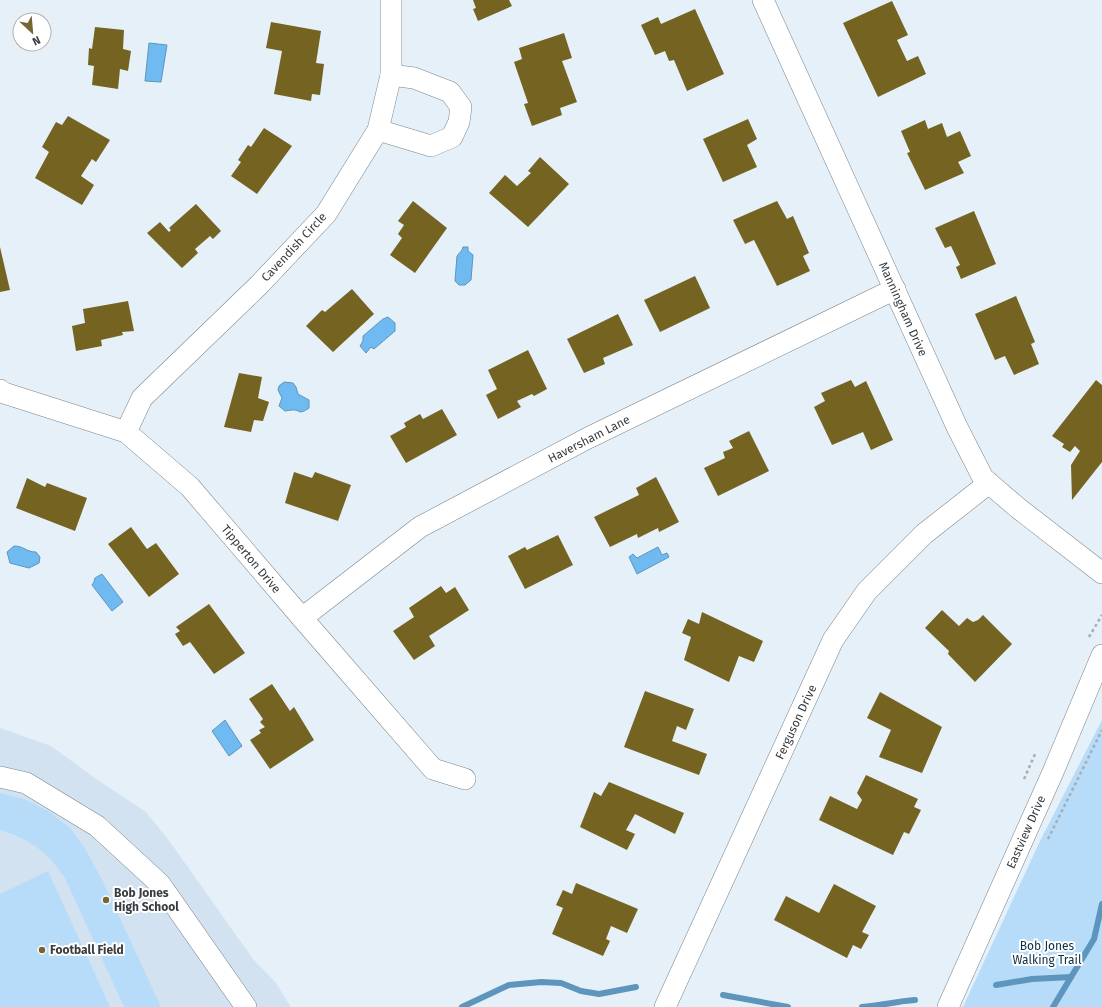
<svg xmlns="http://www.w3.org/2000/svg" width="1102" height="1007" font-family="'Fira Sans',sans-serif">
  <rect width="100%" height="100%" fill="#e5f0f9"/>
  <path fill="#d2e2f0" d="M0 728 51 746 99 781 146 812 170 842 253 959 276 983 291 1007H0Z"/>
  <g fill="#b6dcf9">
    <path d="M1102 720V1007H963L1040 841Z"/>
    <path d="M0 793 24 799 48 811 70 828 87 852 103 882 161 1007H124L65 878C48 852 30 839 0 830Z"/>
    <path d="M48 871 110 1007H0V894Z"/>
  </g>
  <g fill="#6fbbf1" stroke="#5e95bc">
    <path d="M149 43 167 45 161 82 145 81Z"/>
    <path d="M463 247H468V251L473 255 471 280 465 285H459L455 281 457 256 462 250Z"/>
    <path d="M388 317 395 323V331L374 349 371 347 366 353 360 346 363 341V336L383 319Z"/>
    <path d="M284 382 293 383 296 387 298 394 309 400V408C298 416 300 409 292 410 290 410 287 411 285 411L279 406 282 398 278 390 279 386Z"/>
    <path d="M14 546C24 546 26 552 36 552L40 557 39 563 29 568 10 563 7 552Z"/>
    <path d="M658 547 662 555 667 553 669 557 637 574 629 557 633 554 637 558Z"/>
    <path d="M102 574 123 602 112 611 92 585 94 582 95 578Z"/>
    <path d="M225 720 242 746 229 756 212 731Z"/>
  </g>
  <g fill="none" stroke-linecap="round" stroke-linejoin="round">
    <g stroke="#5e95bc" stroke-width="6">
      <path d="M996 985 1032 979 1071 977"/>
      <path d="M723 995 788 1007"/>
      <path d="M462 1007 509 985 541 982 561 983 581 991 599 994 636 987"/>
      <path d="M862 1007C880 1006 897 1001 915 1000"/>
      <path d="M1053 1007 1094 939 1102 904"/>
    </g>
  </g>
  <g fill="#756321">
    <path d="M473 0H509L512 6 478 21 473 9 476 8Z"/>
    <path d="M892 1 908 35 897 40 907 61 918 56 926 74 878 97 843 23Z"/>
    <path d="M695 9 724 74 687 91 674 60 669 61 665 51 655 55 641 25 658 17 661 24Z"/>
    <path d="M271 22 321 31 316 63 324 64 320 95 312 94 311 101 274 94 282 51 266 48Z"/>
    <path d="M95 27 124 30 123 49 131 51 128 71 120 69 118 89 92 85 94 66 88 65 89 48 92 49Z"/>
    <path d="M564 33 572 58 562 61 577 102 560 108 562 115 532 126 524 104 528 103 514 62 522 59 519 48Z"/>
    <path d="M68 116 110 140 96 162 92 159 81 176 94 185 82 205 35 178 49 152 42 147 56 122 62 125Z"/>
    <path d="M748 119 757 139 747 145 757 167 723 182 703 139Z"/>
    <path d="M925 120 928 129 942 123 947 137 960 131 971 156 958 162 964 173 925 190 907 153 910 152 901 131Z"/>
    <path d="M264 128 292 146 257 194 231 176 241 162 238 160 248 145 251 147Z"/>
    <path d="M540 157 569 184 528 227 489 193 505 175 517 186 531 173 528 171Z"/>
    <path d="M413 201 447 228 415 273 390 255 402 238 398 234 404 225 398 221Z"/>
    <path d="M777 201 787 219 793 216 809 253 803 256 810 271 777 286 754 240 745 244 733 220Z"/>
    <path d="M196 204 221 231 213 239 210 236 195 249 198 253 182 268 147 233 160 222 169 232 171 230 169 228Z"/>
    <path d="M974 211 996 264 961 279 956 267 960 265 951 246 945 248 935 228Z"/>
    <path d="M0 247 10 290 0 292Z"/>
    <path d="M695 276 710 308 660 332 644 300Z"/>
    <path d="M352 289 374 314 333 352 306 326 322 310 325 312Z"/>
    <path d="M1016 296 1035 342 1031 344 1039 364 1014 375 1005 356 995 360 975 314Z"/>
    <path d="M128 301 134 331 122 332 123 335 101 340 102 346 76 351 72 326 85 323 83 309Z"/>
    <path d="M618 314 633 345 603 358 605 364 584 373 567 339Z"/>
    <path d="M528 350 547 389 534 396 532 394 517 401 521 407 498 419 486 395 497 389 488 370Z"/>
    <path d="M239 373 262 377 258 398 269 402 263 421 254 420 251 432 224 427Z"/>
    <path d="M851 380 855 387 866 381 893 440 871 450 863 432 832 445 814 407 825 401 821 393Z"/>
    <path d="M1096 380 1102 385V462L1072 500 1071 465 1080 451 1075 446 1070 452 1062 447 1064 444 1052 436Z"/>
    <path d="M442 409 457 435 406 463 390 436 406 427 404 423 420 414 423 419Z"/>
    <path d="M749 431 769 471 718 496 704 468 725 458 723 452 733 448 729 441Z"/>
    <path d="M294 472 312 478 315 472 351 485 338 521 285 503Z"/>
    <path d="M656 477 679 522 659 532 658 528 638 538 637 534 610 547 594 517 639 495 636 488Z"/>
    <path d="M27 478 45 487 47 483 87 498 75 531 16 508Z"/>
    <path d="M131 527 147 549 156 543 179 574 149 597 108 544Z"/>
    <path d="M558 535 573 565 525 589 508 556 525 547 527 550Z"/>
    <path d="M441 586 446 593 455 587 469 610 429 636 435 646 414 660 393 631 414 617 409 608Z"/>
    <path d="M209 604 245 653 214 674 190 642 183 646 175 634 180 631 176 627Z"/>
    <path d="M942 610 959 626 967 618 973 622 978 620 983 615 1012 644 975 682 948 654 949 651 925 628Z"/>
    <path d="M702 612 763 641 754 662 739 656 729 682 684 660 691 637 682 633 688 619 699 624Z"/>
    <path d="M272 684 290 711 294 707 314 740 270 769 250 740 261 733 259 730 265 727 260 722 263 719 249 699Z"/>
    <path d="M645 691 694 709 686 730 677 726 672 741 707 754 699 775 624 747Z"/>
    <path d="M880 692 942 727 922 773 879 757 891 730 867 718Z"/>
    <path d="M866 775 918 799 914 807 921 810 909 834 904 832 893 855 819 820 830 796 857 809 862 800 857 793Z"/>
    <path d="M609 782 684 813 675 834 635 814 626 830 635 834 627 850 580 827 594 792 601 796Z"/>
    <path d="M576 883 638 909 627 933 611 926 606 939 610 941 603 956 552 934 563 908 556 905 563 890 572 894Z"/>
    <path d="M834 884 876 906 862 932 869 935 861 949 853 945 847 958 774 920 786 896 819 913Z"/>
  </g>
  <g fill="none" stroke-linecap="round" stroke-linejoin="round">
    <g stroke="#7a848b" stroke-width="22">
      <g id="minor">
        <path d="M763 0 957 427 983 478 1018 508 1102 573"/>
        <path d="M378 130 431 146 452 137 459 122 461 107 450 92 414 78 391 75"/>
        <path d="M0 390 4 393 126 432 190 487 302 618 433 769 465 779"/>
        <path d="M126 432 142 398 259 285 326 214 378 130 391 75V0"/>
        <path d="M302 618 420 527 588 438 895 289"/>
        <path d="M0 777 26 783 97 826 160 884 246 1007"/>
        <path d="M665 1007 833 640 867 591 924 534 989 483"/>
        <path d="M948 1007 1053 772 1102 655"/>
      </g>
    </g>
    <g stroke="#a5aeb4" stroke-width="2.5" stroke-dasharray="3 3" stroke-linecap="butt">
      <path d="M1089 637 1102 615"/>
      <path d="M1024 779 1036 752"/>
      <path d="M1048 839 1102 730"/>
    </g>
    <use href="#minor" stroke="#fff" stroke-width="21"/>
  </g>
  <g fill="#756634" stroke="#fff" stroke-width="1.5">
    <circle cx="106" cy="900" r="4"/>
    <circle cx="42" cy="950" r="4"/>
  </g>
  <g text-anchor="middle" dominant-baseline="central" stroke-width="4" stroke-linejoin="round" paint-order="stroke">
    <g font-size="12" fill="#383c3f" stroke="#fff">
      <text transform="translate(294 247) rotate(-47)">Cavendish Circle</text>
      <text transform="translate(903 309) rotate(66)">Manningham Drive</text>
      <text transform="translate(589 439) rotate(-27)">Haversham Lane</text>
      <text transform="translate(251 559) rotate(50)">Tipperton Drive</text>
      <text transform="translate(796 722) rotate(-65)">Ferguson Drive</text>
      <text transform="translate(1026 832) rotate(-66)">Eastview Drive</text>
    </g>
    <g font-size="12" font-weight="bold" fill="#383c3f" stroke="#fff" text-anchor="start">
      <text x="114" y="893">Bob Jones<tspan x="114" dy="14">High School</tspan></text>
      <text x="50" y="950">Football Field</text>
    </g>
    <g font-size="12" fill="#0c2e44" stroke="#fff">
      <text x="1047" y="946">Bob Jones<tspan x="1047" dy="14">Walking Trail</tspan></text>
    </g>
  </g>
  <g transform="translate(32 32) rotate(154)"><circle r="19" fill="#ffffff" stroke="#afb1b2"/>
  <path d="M0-3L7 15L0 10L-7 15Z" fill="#756634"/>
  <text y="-6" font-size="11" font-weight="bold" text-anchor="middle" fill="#383c3f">N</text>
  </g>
</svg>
